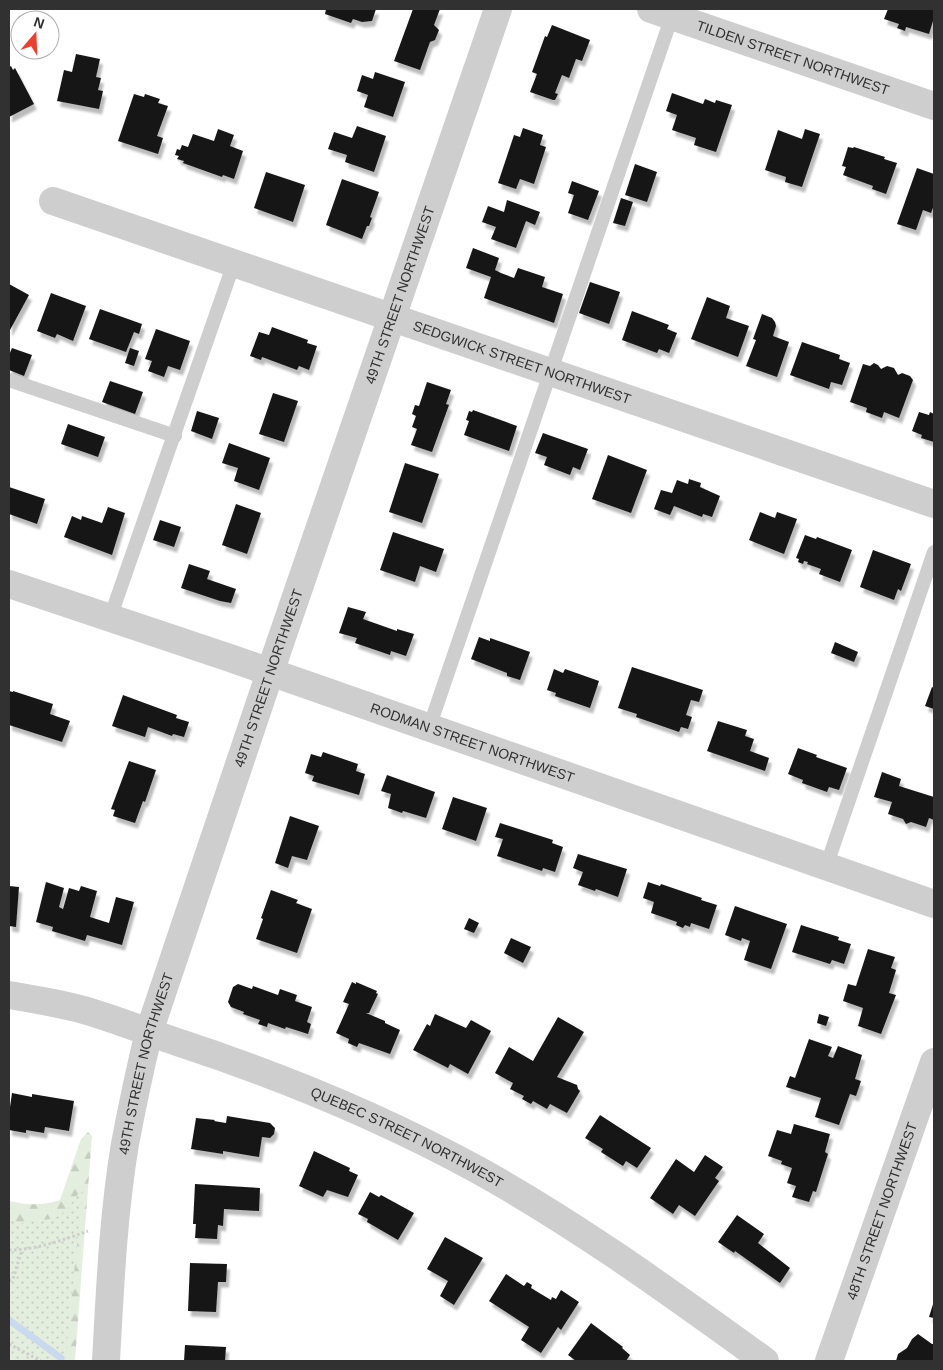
<svg xmlns="http://www.w3.org/2000/svg" width="943" height="1370" font-family="Helvetica,sans-serif">
  <defs>
    <pattern id="forest-firs" width="22" height="20" patternUnits="userSpaceOnUse" patternTransform="scale(1.25)"><rect width="22" height="20" fill="#e4eede"/><path d="M5 1l3.5 6h-7zM16 11l3.5 6h-7z" fill="#c4cdbf"/></pattern>
    <pattern id="park-dots" width="8" height="8" patternUnits="userSpaceOnUse" patternTransform="scale(1.25)"><rect width="8" height="8" fill="#e4eede"/><path d="M2 2h.1M6 6h.1" fill="none" stroke="#c4cdbf" stroke-width="1.8" stroke-linecap="round"/></pattern>
    <filter id="shadow"><feDropShadow dx="3" dy="5.5" stdDeviation="1" flood-color="#0004"/></filter>
  </defs>
  <rect width="100%" height="100%" fill="#fff"/>
  <path fill="url(#forest-firs)" d="M88 1132 92 1136 75 1361H9V1201C28 1205 41 1206 60 1200L81 1139Z"/>
  <path fill="url(#park-dots)" d="M83 1187 65 1361H9V1220L21 1223 50 1219 66 1211Z"/>
  <g fill="none" stroke-linecap="round" stroke-linejoin="round">
    <path stroke="#cadaee" stroke-width="7" d="M9 1320 61 1358"/>
  </g>
  <g fill="#181818" filter="url(#shadow)">
    <path d="M326 9H376L372 21 362 22 353 19 351 23 325 14Z"/>
    <path d="M413 9H440L434 25 439 30 435 40 430 42 420 70 394 61Z"/>
    <path d="M888 9H934V21H933L929 34 906 27 905 31 897 28 899 24 884 19Z"/>
    <path d="M552 25 590 40 582 61 576 59 569 78 562 75 555 93 558 94 555 100H553L530 92 537 74 532 72 545 36 547 37Z"/>
    <path d="M76 54 100 59 96 77 101 78 98 90 103 91 99 109 57 101 64 70 72 72Z"/>
    <path d="M11 66 13 70 15 68 34 104 9 117V67Z"/>
    <path d="M375 72 405 82 393 117 364 107 368 95 357 91 362 75 373 79Z"/>
    <path d="M672 93 703 104 705 99 715 103 716 100 732 105 716 152 694 145 696 138 672 130 677 115 666 111Z"/>
    <path d="M134 94 144 97 145 94 160 99 158 103 168 106 157 136 163 138 158 154 118 141Z"/>
    <path d="M357 126 386 136 374 172 345 162 347 155 328 149 334 132 352 138Z"/>
    <path d="M523 128 543 135 540 145 546 147 534 184 520 179 516 189 498 183 514 135 520 137Z"/>
    <path d="M218 129 234 135 230 146 243 151 234 179 223 175 222 177 183 163 184 161 177 159 179 156 175 155 177 149 180 150 182 145 188 147 193 134 214 141Z"/>
    <path d="M805 129 820 134 802 187 785 182 786 177 765 170 778 130 802 139Z"/>
    <path d="M848 147 853 148 854 147 885 157 884 159 897 163 886 194 872 189 873 186 843 175 846 167 842 166Z"/>
    <path d="M635 164 657 172 647 202 625 195Z"/>
    <path d="M917 168 934 174V205L931 213 923 210 916 230 897 224Z"/>
    <path d="M266 172 305 185 293 222 254 208Z"/>
    <path d="M342 179 379 192 370 217 372 218 369 226H367L362 239 326 225Z"/>
    <path d="M572 181 599 191 588 220 568 213 574 195 568 193Z"/>
    <path d="M621 198 633 202 625 226 613 223Z"/>
    <path d="M507 200 540 212 535 225 526 221 516 248 491 239 496 227 482 222 488 206 504 212Z"/>
    <path d="M473 248 499 258 495 270 501 273 514 278 518 268 545 277 542 287 563 294 554 323 484 298 491 277 466 268Z"/>
    <path d="M590 282 620 292 609 324 579 313Z"/>
    <path d="M9 284 29 295 10 330H9Z"/>
    <path d="M51 293 86 306 73 341 57 334 55 338 37 331Z"/>
    <path d="M707 297 730 306 726 318 749 326 738 357 691 339Z"/>
    <path d="M100 309 142 324 139 334 134 332 126 352 89 339Z"/>
    <path d="M632 311 669 325 667 329 677 333 669 353 659 349 657 353 622 340Z"/>
    <path d="M762 314 772 318 775 322 776 326 773 336 789 342 777 377 746 366 756 340 753 339Z"/>
    <path d="M272 327 308 340 307 343 317 346 309 370 299 366 297 370 262 357 261 360 250 356 259 332 269 335Z"/>
    <path d="M156 329 190 341 180 370 168 366 164 377 148 371 152 361 145 359Z"/>
    <path d="M802 342 840 355 839 359 850 363 842 385 831 382 829 389 790 375Z"/>
    <path d="M12 348 32 355 24 376 9 370V355Z"/>
    <path d="M130 348 139 351 134 366 125 363Z"/>
    <path d="M874 363 878 365 881 369 887 366 894 368 898 375 902 373 910 376 913 380 899 418 884 412 882 418 866 412 867 408 850 402 863 364 870 366Z"/>
    <path d="M110 381 143 392 135 414 102 402Z"/>
    <path d="M427 382 451 390 446 404 449 405 432 452 411 445 417 429 412 427 416 416 412 414 415 405 419 406Z"/>
    <path d="M273 393 298 401 284 442 259 434Z"/>
    <path d="M473 410 517 426 509 451 464 435 469 421 466 420 469 411 472 412Z"/>
    <path d="M197 411 219 418 212 439 191 431Z"/>
    <path d="M919 412 929 415 930 412 934 414V442L921 438 922 435 912 431Z"/>
    <path d="M68 424 105 437 98 457 61 444Z"/>
    <path d="M543 433 588 449 580 470 573 467 570 475 544 465 547 457 535 453Z"/>
    <path d="M229 443 270 458 259 490 234 481 238 468 222 463Z"/>
    <path d="M608 455 647 470 631 513 592 499Z"/>
    <path d="M405 463 439 474 422 523 389 512Z"/>
    <path d="M689 479 701 483 700 487 720 496 712 517 703 514 702 517 674 506 670 515 654 509 661 490 672 493 677 480 688 484Z"/>
    <path d="M9 487 45 499 37 524 9 514Z"/>
    <path d="M236 504 261 513 247 554 222 545Z"/>
    <path d="M108 507 125 513 112 555 64 537 72 516 81 520 82 516 102 523Z"/>
    <path d="M760 512 775 518 777 512 797 519 784 554 749 540Z"/>
    <path d="M160 520 181 527 174 547 153 540Z"/>
    <path d="M393 532 444 549 436 572 420 566 415 582 380 570Z"/>
    <path d="M805 535 816 539 817 537 852 550 840 582 819 574 821 569 807 564 808 562 804 561 803 564 798 562 799 559 796 558Z"/>
    <path d="M873 550 911 564 901 591 898 589 894 600 860 587Z"/>
    <path d="M189 564 210 571 207 579 236 589 231 603 220 601 181 588Z"/>
    <path d="M348 607 366 612 363 619 397 631V629L414 634 406 656 391 651 390 655 355 643 357 638 339 633Z"/>
    <path d="M479 637 490 641V638L530 652 520 680 507 676V673L471 659Z"/>
    <path d="M835 642 858 652 854 662 831 653Z"/>
    <path d="M632 667 703 690 699 702 691 700 686 715 692 717 688 729 681 727 679 732 636 717 637 714 618 708Z"/>
    <path d="M554 669 563 673 565 669 599 681 590 708 555 696 556 693 547 690Z"/>
    <path d="M932 687 934 688V709L925 706Z"/>
    <path d="M9 691 13 692V691L53 704 50 714 70 721 62 742 9 725Z"/>
    <path d="M123 695 177 715 176 718 189 722 184 737 173 734 172 736 148 727 145 737 112 726Z"/>
    <path d="M718 721 747 730 745 736 754 739 750 751 769 758 765 771 707 751Z"/>
    <path d="M798 748 817 755 816 757 847 768 839 790 829 787 827 792 802 783 803 780 788 774Z"/>
    <path d="M323 752 358 764 356 771 365 774 359 795 312 781 314 776 305 773 311 754 321 757Z"/>
    <path d="M129 761 156 770 145 802 143 801 135 823 113 816 115 810 111 809Z"/>
    <path d="M882 772 901 779 899 786 934 797V820L929 818 926 827 911 822 906 824 903 819 888 814 892 802 874 797Z"/>
    <path d="M387 775 435 792 426 818 403 811 402 813 388 808 391 794 381 791Z"/>
    <path d="M453 797 487 808 476 841 442 829Z"/>
    <path d="M290 816 319 826 307 860 292 856 288 868 275 863Z"/>
    <path d="M500 823 553 840 552 843 563 847 555 872 543 868 542 871 497 856 503 839 495 837Z"/>
    <path d="M578 854 627 869 618 897 596 889 595 891 578 885 583 872 573 868Z"/>
    <path d="M46 882 64 888 59 907 63 909 69 888 79 891 81 886 97 891 90 917 109 923 116 897 134 902 122 945 87 935 85 941 52 931 53 927 36 922Z"/>
    <path d="M648 882 660 886 661 884 702 898 701 900 717 905 709 929 691 923 690 927 685 925 683 928 676 925 677 922 651 913 654 902 643 898Z"/>
    <path d="M9 886 19 887 16 927 9 926Z"/>
    <path d="M271 890 298 900 296 903 312 909 297 953 256 939 263 919 261 918Z"/>
    <path d="M735 906 787 924 771 969 744 960 750 941 742 938 741 941 725 935Z"/>
    <path d="M469 918 479 923 474 933 464 929Z"/>
    <path d="M801 925 839 937 838 940 851 944 844 964 832 960 830 964 792 952Z"/>
    <path d="M511 938 531 947 523 963 504 953Z"/>
    <path d="M868 949 895 957 891 968 896 970 889 993 896 995 881 1034 858 1026 863 1008 843 1001 848 984 856 986Z"/>
    <path d="M352 982 356 984V982L377 991 376 993 378 994 369 1013H366L385 1021V1023L400 1030 390 1054 359 1043 357 1047 348 1043 349 1039 336 1033 349 1004 343 1002Z"/>
    <path d="M238 984 252 989 253 986 278 995 280 989 297 995 295 1001 312 1007 307 1022 311 1024 308 1034 286 1027 285 1029 268 1023 267 1027 258 1024 260 1020 243 1014 244 1012 231 1007 228 1002 233 987Z"/>
    <path d="M435 1014 466 1028 471 1020 491 1031 468 1074 450 1064 448 1068 413 1050 427 1024 430 1026Z"/>
    <path d="M819 1014 829 1017 826 1026 817 1023Z"/>
    <path d="M558 1017 584 1032 557 1077 577 1085 578 1089 580 1091 567 1113 550 1104 547 1109 533 1101 531 1104 522 1099 524 1096 510 1089 513 1083 495 1073 509 1047 533 1061Z"/>
    <path d="M809 1039 832 1047 828 1056 833 1058 838 1046 862 1055 855 1079 861 1081 856 1096 850 1094 839 1125 815 1117 821 1098 786 1087 790 1076 795 1078Z"/>
    <path d="M12 1093 32 1097V1094L74 1101 69 1131 45 1127 44 1133 26 1130V1133L9 1130V1114Z"/>
    <path d="M600 1115 651 1148 637 1168 626 1161 623 1166 601 1152 603 1149 585 1138Z"/>
    <path d="M227 1116 270 1123 275 1128 274 1134 270 1138 262 1137 259 1157 223 1151V1154L191 1149 196 1118 215 1120 214 1121 226 1123Z"/>
    <path d="M794 1124 830 1134 825 1152 828 1154 816 1192 813 1191 809 1202 792 1197 796 1186 787 1183 792 1168 781 1164 782 1161 768 1156 777 1130 791 1134Z"/>
    <path d="M314 1151 350 1168 349 1171 358 1175 348 1197 327 1190 323 1197 299 1186Z"/>
    <path d="M705 1155 723 1167 715 1178 719 1181 695 1216 679 1205 673 1214 650 1198 676 1159 694 1172Z"/>
    <path d="M195 1184 260 1188 259 1211 224 1209 223 1226 218 1225 217 1239 195 1238 196 1224H193Z"/>
    <path d="M370 1192 379 1197 381 1195 414 1213 398 1240 367 1222 368 1219 358 1214Z"/>
    <path d="M737 1215 764 1234 758 1243 790 1268 780 1283 735 1251 734 1253 718 1242Z"/>
    <path d="M445 1237 483 1258 454 1305 440 1296 448 1281 427 1269Z"/>
    <path d="M190 1263 227 1264 226 1282H218L216 1312 188 1311Z"/>
    <path d="M506 1274 524 1286 527 1282 532 1285 531 1288 551 1300 552 1297 556 1299 561 1290 579 1302 561 1330 558 1327 541 1353 521 1340 529 1327 489 1301Z"/>
    <path d="M934 1301V1318L929 1317Z"/>
    <path d="M591 1323 623 1347 622 1348 630 1355 626 1361H576L568 1355Z"/>
    <path d="M918 1334 932 1344H934V1361H896L898 1354 907 1348 912 1339Z"/>
    <path d="M185 1345 226 1347 225 1361H184Z"/>
  </g>
  <g fill="none" stroke-linecap="round" stroke-linejoin="round">
    <g stroke="#cecece" stroke-width="3" stroke-dasharray="2.5 2.5" stroke-linecap="butt">
      <path d="M9 1250C36 1250 63 1240 88 1231"/>
      <path d="M9 1281 13 1279 22 1250"/>
      <path d="M9 1344 41 1361"/>
    </g>
    <g stroke="#cecece" stroke-width="14">
      <path d="M9 380 175 436"/>
      <path d="M110 618 234 263"/>
      <path d="M429 728 672 16"/>
      <path d="M826 867 934 552"/>
    </g>
    <g stroke="#cecece" stroke-width="28">
      <path id="s1" d="M651 9 934 106"/>
      <path id="s2" d="M53 201 934 504"/>
      <path id="s3" d="M9 584 230 658 934 904"/>
      <path id="s4" d="M9 995C33 999 57 1003 80 1009 113 1018 144 1031 177 1042 281 1076 381 1117 478 1170 579 1226 672 1294 765 1361"/>
      <path id="s5" d="M106 1361C110 1289 113 1216 125 1144 132 1107 140 1069 149 1032L279 646 498 9"/>
      <path id="s6" d="M829 1361 934 1062"/>
    </g>
  </g>
  <g text-anchor="middle" dominant-baseline="central" stroke-width="5" stroke-linejoin="round" paint-order="stroke">
    <g font-size="14" fill="#313131" stroke="#fff">
      <text stroke="none"><textPath href="#s1" startOffset="150">TILDEN STREET NORTHWEST</textPath></text>
      <text stroke="none"><textPath href="#s5" startOffset="1111">49TH STREET NORTHWEST</textPath></text>
      <text stroke="none"><textPath href="#s2" startOffset="496">SEDGWICK STREET NORTHWEST</textPath></text>
      <text stroke="none"><textPath href="#s5" startOffset="706">49TH STREET NORTHWEST</textPath></text>
      <text stroke="none"><textPath href="#s3" startOffset="490">RODMAN STREET NORTHWEST</textPath></text>
      <text stroke="none"><textPath href="#s5" startOffset="301">49TH STREET NORTHWEST</textPath></text>
      <text stroke="none"><textPath href="#s4" startOffset="424">QUEBEC STREET NORTHWEST</textPath></text>
      <text stroke="none"><textPath href="#s6" startOffset="159">48TH STREET NORTHWEST</textPath></text>
    </g>
  </g>
  <rect width="943" height="1370" fill="none" stroke="#313131" stroke-width="20"/>
  <g transform="translate(35 35) rotate(19)"><circle r="24" fill="#ffffff" stroke="#adadad"/>
  <path d="M0-4L9 19L0 12L-9 19Z" fill="#ed3f2e"/>
  <text y="-8" font-size="14" font-weight="bold" text-anchor="middle" fill="#313131">N</text>
  </g>
</svg>
